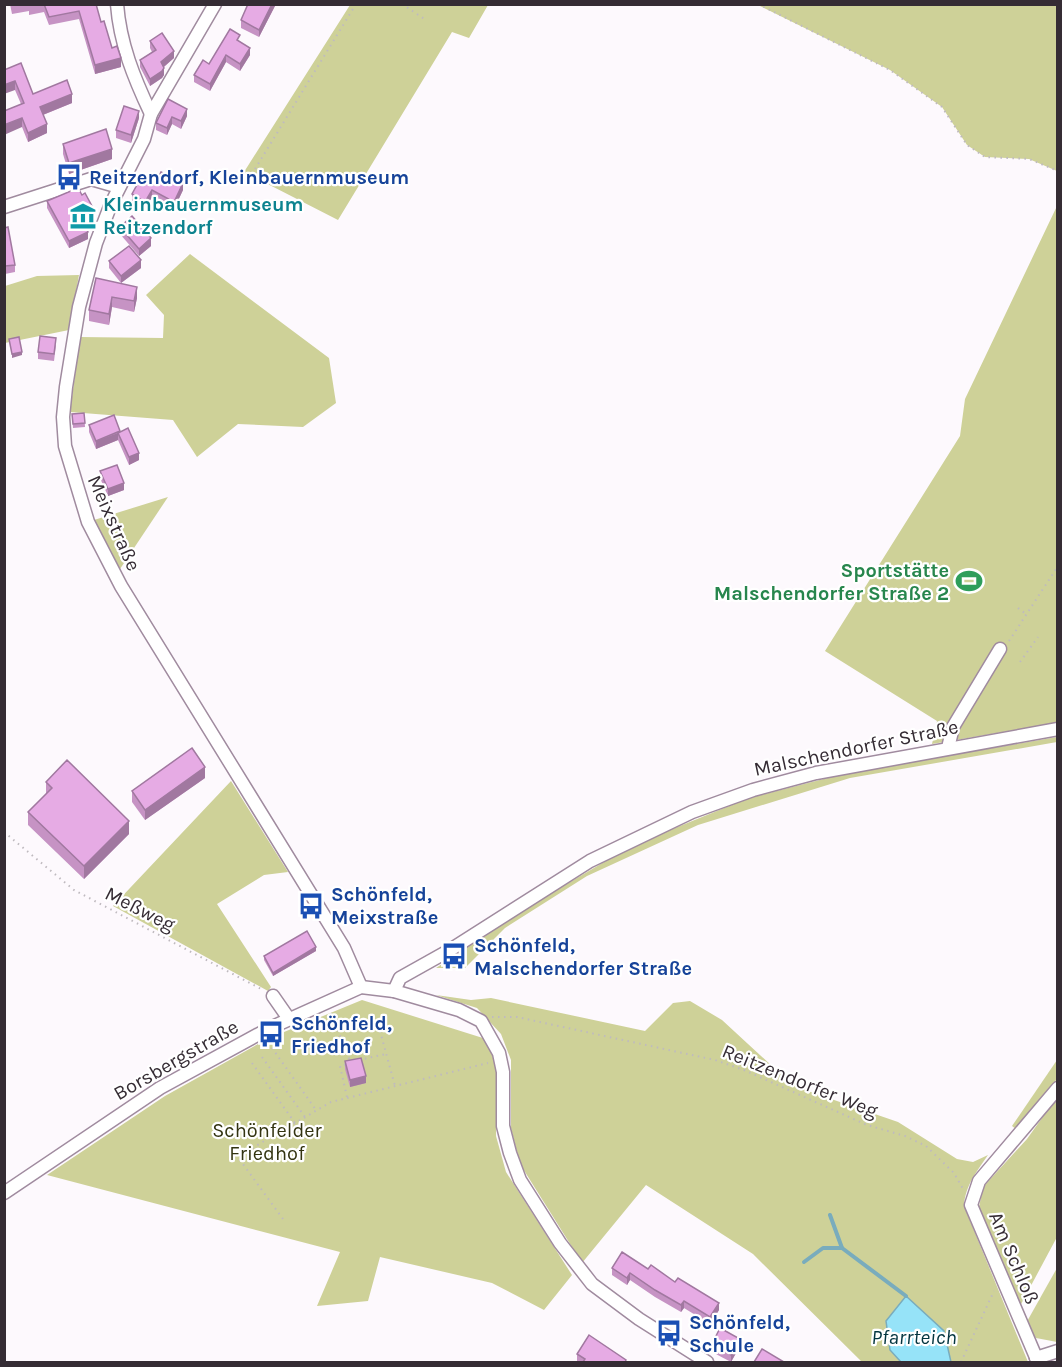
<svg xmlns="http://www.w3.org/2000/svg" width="1062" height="1367" font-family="Karla,sans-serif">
  <rect width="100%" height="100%" fill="#fdf9fd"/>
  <g fill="#ced198">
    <path d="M350 5H488L469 38 452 32 338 220 244 172Z"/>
    <path d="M758 5H1057V171L1029 159 985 157 967 145 942 107 890 70Z"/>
    <path d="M1057 206V723L932 744 937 721 825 651 960 436 965 399Z"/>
    <path d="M190 254 329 358 336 403 303 427 238 424 197 457 173 420 70 412 80 337 163 338 164 315 146 295Z"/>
    <path d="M79 275 69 330 5 343V286L37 276Z"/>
    <path d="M168 497 120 569 94 520Z"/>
    <path d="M1057 737V742L850 778 698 825 587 876 505 928 465 968H436L526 908 633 845 749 798 851 772Z"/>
    <path d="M231 781 288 872 264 875 217 904 271 987 268 991 113 906Z"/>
    <path d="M436 995 471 1000 491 998 645 1031 673 1003 690 1001 722 1020 785 1078 808 1091 898 1122 957 1159 973 1162 988 1155C977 1171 965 1186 964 1206L1028 1362H951L944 1331 890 1350 901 1362H862L753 1254 646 1185 582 1263 520 1164 511 1128V1060L501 1034 477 1008Z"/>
    <path d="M362 1000 486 1039 496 1066V1136L506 1172 572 1275 544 1310 492 1283 380 1257 368 1301 317 1306 340 1252 47 1175 165 1096 267 1039Z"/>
    <path d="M1057 1060V1079L1016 1129 1012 1126Z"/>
    <path d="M1057 1097V1237L1019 1308 984 1230 979 1207 983 1187 1027 1139Z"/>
    <path d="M1057 1268V1342L1036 1338 1025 1325Z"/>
  </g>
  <path fill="#96e3f8" stroke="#79acbd" stroke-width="1.5" d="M906 1296 944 1331 951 1362H901L890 1350 886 1321Z"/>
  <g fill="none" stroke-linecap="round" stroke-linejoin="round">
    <g stroke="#79acbd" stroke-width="4">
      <path d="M830 1215 842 1248 906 1296"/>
      <path d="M804 1262 823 1248H842"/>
    </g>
    <g stroke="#a08b9f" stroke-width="15">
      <g id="minor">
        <path d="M117 4C120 44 134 78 151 114"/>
        <path d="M215 4 151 114 144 139 111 204 96 243 79 307 66 387 63 417 65 446 88 522 121 586 344 948 361 987"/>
        <path d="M4 207 91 179 119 187"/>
        <path d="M948 748 953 727 1000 649"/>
        <path d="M394 991 400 978 450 950 590 861 692 812 753 790 816 773 1058 729"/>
        <path d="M273 996 289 1019"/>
        <path d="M4 1193 160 1088 270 1028 361 987 394 991 459 1010 481 1021 499 1053 503 1072V1126L510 1153 520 1180 560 1243 592 1284 639 1319 707 1362"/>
        <path d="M1036 1358 1058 1351"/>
        <path d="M1038 1362 971 1205 979 1181 1058 1088"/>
      </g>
    </g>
    <g stroke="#bfbabf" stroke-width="2" stroke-dasharray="1.5 4.5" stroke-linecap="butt">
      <path d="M402 4 426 20"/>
      <path d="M758 4 890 70 942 107 967 145 985 157 1029 159 1058 171"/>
      <path d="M255 169 356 4"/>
      <path d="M1018 608 1026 614"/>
      <path d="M1009 641 1058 566"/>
      <path d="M1020 662 1038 637"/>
      <path d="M4 832 74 890 263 990"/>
      <path d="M331 1013 350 1061"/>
      <path d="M492 1017H517L715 1060 744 1070 867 1125 905 1136 926 1146 954 1173 963 1189"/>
      <path d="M380 1031 395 1086"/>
      <path d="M272 1048 316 1110"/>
      <path d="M262 1057 305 1117"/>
      <path d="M359 1060 386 1054"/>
      <path d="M252 1063 295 1123"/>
      <path d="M347 1097 340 1066 347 1064"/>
      <path d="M283 1219 240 1160 254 1147 331 1102 488 1063"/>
      <path d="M961 1362 994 1291"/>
    </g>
    <use href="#minor" stroke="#fff" stroke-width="12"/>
  </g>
  <g fill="#c693c4">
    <path d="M10 4H98L96 5 101 22 121 67 95 74 79 19 49 25 44 12 29 15V11L12 14Z"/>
    <path d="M248 4H276L259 37 241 28V20Z"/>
    <path d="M150 41 174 58 164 67V75L162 78 150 86 140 67V60L152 52 150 48Z"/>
    <path d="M240 42 250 55 240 71 226 62 210 91 194 82V75Z"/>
    <path d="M4 70 33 94 72 103 43 115 47 133 28 142 22 127 21 104 15 90Z"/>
    <path d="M168 99 187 116 181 129 172 124 167 135 156 130V123Z"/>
    <path d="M139 118 131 143 116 138V130Z"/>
    <path d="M63 144 112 159 69 174 63 154Z"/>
    <path d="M156 182 183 190 174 209 152 197 145 209 132 201V194Z"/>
    <path d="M47 201 93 216 83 221 88 239 69 248 47 208Z"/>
    <path d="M120 227 151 246 139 256 120 234Z"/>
    <path d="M4 228 15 265V272L5 274 4 269Z"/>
    <path d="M109 261 141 268 121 283 109 268Z"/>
    <path d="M96 278 137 298 134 312 112 307 109 325 89 321V310Z"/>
    <path d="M56 345 54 361 38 359V352Z"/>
    <path d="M84 413 85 427 73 428 72 414Z"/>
    <path d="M89 425 120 431 139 460 129 465 118 440 96 449 89 432Z"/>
    <path d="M100 471 124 490 108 496 100 478Z"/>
    <path d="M205 778 145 820 132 802V791Z"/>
    <path d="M46 782 129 834 84 879 28 825V812L46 794Z"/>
    <path d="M316 951 273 976 264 960V956Z"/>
    <path d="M345 1061 366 1083 350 1087 345 1069Z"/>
    <path d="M612 1268 648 1269 675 1282 719 1310 710 1324 684 1308 681 1312 655 1297 630 1280 627 1285 612 1275Z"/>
    <path d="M712 1344 740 1346 731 1362 712 1352Z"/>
    <path d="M577 1354 626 1362H577Z"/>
  </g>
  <g fill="#a178a0">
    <path d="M272 4H276L259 37V30Z"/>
    <path d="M250 48V55L240 71V64Z"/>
    <path d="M174 51V58L161 69V62Z"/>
    <path d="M226 55V62L210 91V84Z"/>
    <path d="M121 58V67L95 74V65Z"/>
    <path d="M164 68V75L162 78 150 86V79Z"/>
    <path d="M15 81V90L4 94V85Z"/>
    <path d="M72 94V103L40 116V107Z"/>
    <path d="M187 109V116L181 129V121Z"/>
    <path d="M139 111V118L131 143V135Z"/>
    <path d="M172 117V124L167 135V128Z"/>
    <path d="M22 118V127L4 135V125Z"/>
    <path d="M47 124V133L28 142V133Z"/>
    <path d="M112 149V159L69 174V163Z"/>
    <path d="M183 183V190L174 209V202Z"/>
    <path d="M152 190V197L145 209V202Z"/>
    <path d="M93 208V216L80 223V215Z"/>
    <path d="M88 232V239L69 248V241Z"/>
    <path d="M151 238V246L139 256V249Z"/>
    <path d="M141 260V268L121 283V276Z"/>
    <path d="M137 287V298L134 312V301Z"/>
    <path d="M112 297V307L109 325V314Z"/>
    <path d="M22 352V355L12 358V354Z"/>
    <path d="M118 433V440L96 449V441Z"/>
    <path d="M139 453V460L129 465V457Z"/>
    <path d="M124 483V490L108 496V489Z"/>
    <path d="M205 767V778L145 820V810Z"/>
    <path d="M129 821V834L84 879V866Z"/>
    <path d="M316 947V951L273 976V973Z"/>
    <path d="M366 1076V1083L350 1087V1080Z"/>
    <path d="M630 1273V1280L627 1285V1278Z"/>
    <path d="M684 1301V1308L681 1312V1305Z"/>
    <path d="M719 1303V1310L710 1324V1317Z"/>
    <path d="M740 1339V1346L731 1362V1355Z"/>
  </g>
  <g fill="#e6abe4" stroke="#a178a0" stroke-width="1.5">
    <path d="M44 4H96L101 22 104 21 112 48 117 46 121 58 95 65 79 11 49 17Z"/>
    <path d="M248 4H272L259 30 241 20Z"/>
    <path d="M230 29 240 35 237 40 250 48 240 64 226 55 210 84 194 75 203 60 209 64Z"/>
    <path d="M162 33 174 51 161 62 164 68 162 71 150 79 140 60 156 50 150 41Z"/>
    <path d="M21 63 33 94 67 80 72 94 40 107 47 124 28 133 22 118 4 125V111L24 103 15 81 4 85V70Z"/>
    <path d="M168 99 187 109 181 121 172 117 167 128 156 123Z"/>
    <path d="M124 106 139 111 131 135 116 130Z"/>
    <path d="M106 129 112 149 69 163 63 144Z"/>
    <path d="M161 172 183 183 174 202 152 190 145 202 132 194 143 174 156 182Z"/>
    <path d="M78 188 82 195 85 193 93 208 80 215 88 232 69 241 47 201Z"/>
    <path d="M132 216 151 238 139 249 120 227Z"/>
    <path d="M8 227 15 265 5 266 4 262V228Z"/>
    <path d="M129 246 141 260 121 276 109 261Z"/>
    <path d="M96 278 137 287 134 301 112 297 109 314 89 310Z"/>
    <path d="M40 336 56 338 54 354 38 352Z"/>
    <path d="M19 337 22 352 12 354 9 339Z"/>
    <path d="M84 413 85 423 73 424 72 414Z"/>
    <path d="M114 415 120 431 96 441 89 425Z"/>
    <path d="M128 428 139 453 129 457 118 433Z"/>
    <path d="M117 465 124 483 108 489 100 471Z"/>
    <path d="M192 748 205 767 145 810 132 791Z"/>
    <path d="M67 760 129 821 84 866 28 812 52 788 46 782Z"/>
    <path d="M307 931 316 947 273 973 264 956Z"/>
    <path d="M361 1058 366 1076 350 1080 345 1061Z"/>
    <path d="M622 1252 648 1269 651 1265 675 1282 678 1278 719 1303 710 1317 684 1301 681 1305 655 1290 630 1273 627 1278 612 1268Z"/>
    <path d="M720 1328 740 1339 731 1355 712 1344Z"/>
    <path d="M589 1335 626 1360 625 1362H583L585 1359 577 1354Z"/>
    <path d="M762 1349 784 1362H754Z"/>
  </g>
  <defs>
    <g id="bus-bare" transform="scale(2.07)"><path d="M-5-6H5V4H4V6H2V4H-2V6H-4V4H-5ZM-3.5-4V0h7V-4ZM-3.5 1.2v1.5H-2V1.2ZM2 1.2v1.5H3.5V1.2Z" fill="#1a4fb4" stroke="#fff" stroke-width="2.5" paint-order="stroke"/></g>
    <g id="museum-bare" transform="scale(2.07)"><path d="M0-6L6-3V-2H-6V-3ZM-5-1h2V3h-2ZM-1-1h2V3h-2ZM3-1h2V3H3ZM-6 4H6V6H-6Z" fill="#0f9aa8" stroke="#fff" stroke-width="2.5" paint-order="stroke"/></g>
    <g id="stadium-bare" transform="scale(2.07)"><path d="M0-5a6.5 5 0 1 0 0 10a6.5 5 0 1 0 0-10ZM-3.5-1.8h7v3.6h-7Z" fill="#2e9e5b" stroke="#fff" stroke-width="2.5" paint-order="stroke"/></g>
  </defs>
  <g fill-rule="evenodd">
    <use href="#bus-bare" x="69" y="177"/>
    <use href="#museum-bare" x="83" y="216"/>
    <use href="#stadium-bare" x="969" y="581"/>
    <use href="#bus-bare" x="311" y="906"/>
    <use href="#bus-bare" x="454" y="956"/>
    <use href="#bus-bare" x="271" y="1034"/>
    <use href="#bus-bare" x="669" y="1333"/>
  </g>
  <g text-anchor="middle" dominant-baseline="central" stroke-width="4.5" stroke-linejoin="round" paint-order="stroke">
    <g font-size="20" font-weight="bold" fill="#164399" stroke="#fff" text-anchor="start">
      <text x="89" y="177">Reitzendorf, Kleinbauernmuseum</text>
      <text x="331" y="894">Schönfeld,<tspan x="331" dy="23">Meixstraße</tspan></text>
      <text x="474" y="945">Schönfeld,<tspan x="474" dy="23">Malschendorfer Straße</tspan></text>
      <text x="291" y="1023">Schönfeld,<tspan x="291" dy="23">Friedhof</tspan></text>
      <text x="689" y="1322">Schönfeld,<tspan x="689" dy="23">Schule</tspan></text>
    </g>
    <g font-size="20" font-weight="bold" fill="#0d838f" stroke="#fff" text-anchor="start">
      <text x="103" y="204">Kleinbauernmuseum<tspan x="103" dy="23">Reitzendorf</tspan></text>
    </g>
    <g font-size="20" fill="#352c34" stroke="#fff">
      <text transform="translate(114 523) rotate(66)">Meixstraße</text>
      <text transform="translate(856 748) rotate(-12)">Malschendorfer Straße</text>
      <text transform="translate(140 909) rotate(27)">Meßweg</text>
      <text transform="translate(176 1060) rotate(-30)">Borsbergstraße</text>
      <text transform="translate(800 1081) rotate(22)">Reitzendorfer Weg</text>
      <text transform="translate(1014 1258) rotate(67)">Am Schloß</text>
    </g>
    <g font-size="20" font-weight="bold" fill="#27864d" stroke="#fff" text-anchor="end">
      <text x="949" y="570">Sportstätte<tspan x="949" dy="23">Malschendorfer Straße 2</tspan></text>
    </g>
    <g font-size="20" fill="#333411" stroke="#fff">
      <text x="267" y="1130">Schönfelder<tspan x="267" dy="23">Friedhof</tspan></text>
    </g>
    <g font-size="21" font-style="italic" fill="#033540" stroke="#fff">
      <text x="914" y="1337">Pfarrteich</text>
    </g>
  </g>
  <rect width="1062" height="1367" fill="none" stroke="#352c34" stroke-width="12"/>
</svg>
